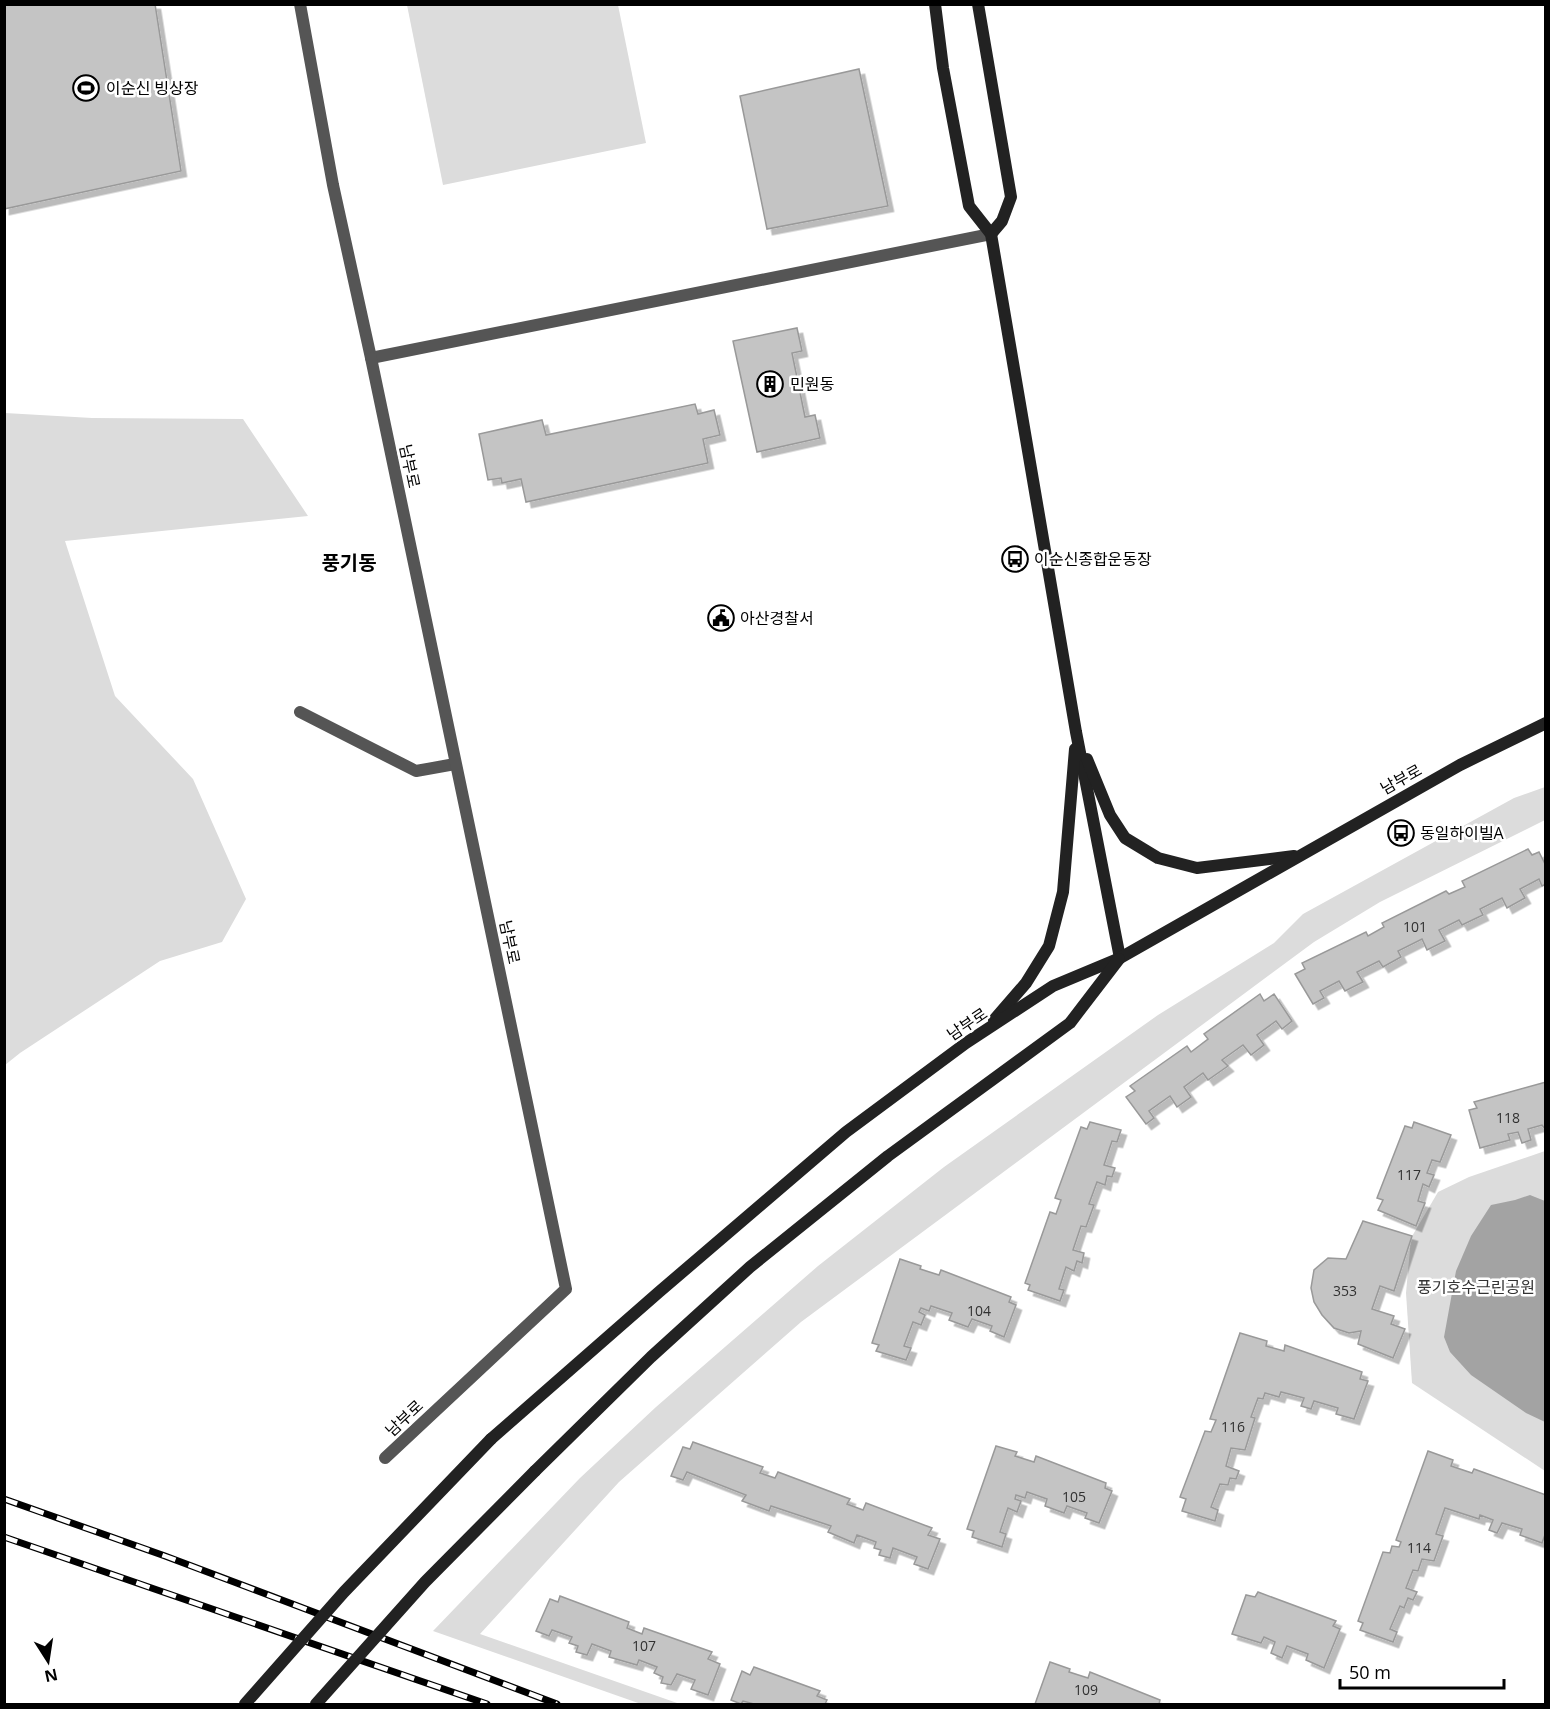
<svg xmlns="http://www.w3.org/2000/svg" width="1550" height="1709" font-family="'Open Sans','Noto Sans KR',sans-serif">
  <defs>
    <filter id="shadow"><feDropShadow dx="5.5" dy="5.5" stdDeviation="0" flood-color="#0004"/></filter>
  </defs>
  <rect width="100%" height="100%" fill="#fff"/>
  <g fill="#dcdcdc">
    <path d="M407 5H618L646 143 443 185Z"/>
    <path d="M5 413 92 418 243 419 308 516 65 541 115 696 193 779 246 899 222 942 160 961 20 1053 5 1065Z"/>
    <path d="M1545 787V820L1380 902 1314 942 801 1322 619 1482 480 1634 680 1704H641L433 1631 580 1478 656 1407 818 1266 944 1167 1158 1015 1274 943 1303 914 1514 798Z"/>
    <path d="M1545 1151V1471L1412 1383 1406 1293 1411 1238 1438 1192 1469 1177Z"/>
  </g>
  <path fill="#a3a3a3" d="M1530 1195 1545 1201V1422L1526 1413 1471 1375 1450 1352 1444 1337 1456 1271 1471 1236 1491 1205 1515 1200Z"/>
  <g fill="#c4c4c4" stroke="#999" stroke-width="1.5" filter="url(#shadow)">
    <path d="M4 4H155L181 171 4 209Z"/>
    <path d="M859 69 888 206 767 229 740 96Z"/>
    <path d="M797 328 802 351 792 353 805 417 815 415 820 438 757 452 733 341Z"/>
    <path d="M695 404 698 414 714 410 720 435 703 439 708 463 526 502 521 479 502 483 501 478 488 480 479 434 542 420 546 435Z"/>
    <path d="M1528 849 1532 855 1539 852 1546 866V884L1542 886 1539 879 1520 889 1525 898 1507 908 1502 898 1480 909 1483 915 1462 925 1459 920 1439 930 1445 941 1427 950 1422 939 1398 951 1401 957 1383 967 1379 961 1357 972 1363 982 1345 991 1339 981 1320 991 1324 998 1313 1004 1295 974 1305 969 1302 963 1366 932 1368 936 1384 927 1382 923 1446 891 1449 894 1465 887 1462 881Z"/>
    <path d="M1260 994 1264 1001 1274 994 1292 1021 1282 1029 1276 1021 1257 1035 1264 1045 1251 1055 1243 1045 1222 1060 1228 1066 1208 1080 1203 1073 1184 1087 1191 1097 1177 1107 1170 1096 1149 1111 1154 1118 1146 1124 1126 1097 1135 1091 1130 1086 1187 1046 1191 1052 1208 1039 1204 1034Z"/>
    <path d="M1546 1082V1130L1542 1125 1528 1129 1531 1140 1522 1143 1518 1132 1508 1134 1510 1140 1480 1148 1469 1110 1477 1108 1474 1102Z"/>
    <path d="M1090 1122 1121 1130 1117 1142 1112 1141 1104 1165 1115 1168 1112 1177 1107 1176 1105 1185 1097 1182 1089 1204 1094 1205 1086 1227 1081 1226 1073 1250 1084 1253 1082 1263 1077 1261 1074 1271 1066 1267 1059 1289 1064 1290 1060 1301 1028 1290 1030 1285 1025 1283 1050 1212 1056 1214 1061 1200 1055 1198 1081 1127 1087 1129Z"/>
    <path d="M1414 1122 1451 1135 1440 1162 1432 1160 1427 1173 1434 1175 1429 1187 1423 1184 1418 1201 1425 1203 1416 1226 1378 1210 1383 1200 1377 1198 1405 1126 1412 1128Z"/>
    <path d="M1363 1221 1412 1236 1394 1291 1380 1286 1372 1309 1394 1316 1391 1324 1405 1329 1393 1358 1358 1344 1361 1331 1349 1333 1334 1328 1322 1315 1314 1302 1311 1288 1314 1270 1328 1258 1346 1259Z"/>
    <path d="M900 1259 921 1266 920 1269 939 1275 941 1270 1011 1297 1009 1302 1016 1305 1004 1337 990 1331 992 1326 972 1319 968 1327 949 1320 952 1313 931 1306 929 1311 921 1308 919 1312 925 1315 921 1325 913 1322 904 1346 911 1348 906 1360 876 1351 879 1345 872 1343Z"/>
    <path d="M1240 1333 1267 1341 1266 1346 1284 1351 1285 1345 1362 1372 1360 1379 1368 1381 1354 1419 1336 1414 1338 1408 1314 1401 1311 1409 1301 1406 1304 1398 1281 1392 1279 1397 1265 1393 1263 1399 1258 1398 1251 1417 1255 1418 1245 1450 1231 1448 1226 1466 1239 1471 1236 1479 1230 1478 1228 1485 1220 1484 1211 1507 1218 1510 1215 1521 1182 1511 1186 1499 1180 1497 1205 1431 1211 1432 1216 1420 1210 1419Z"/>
    <path d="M693 1442 763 1467 760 1473 775 1478 778 1472 850 1499 847 1504 863 1510 866 1503 932 1528 928 1535 940 1539 928 1569 914 1564 917 1557 893 1548 890 1558 879 1555 881 1550 874 1548 876 1542 857 1535 854 1543 828 1532 831 1526 771 1506 769 1511 742 1501 746 1495 687 1472 683 1480 671 1476 683 1447 690 1449Z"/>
    <path d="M996 1446 1017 1452 1015 1456 1034 1462 1036 1456 1106 1483 1105 1488 1112 1491 1099 1523 1085 1518 1087 1513 1067 1506 1064 1513 1045 1506 1047 1499 1027 1492 1025 1498 1016 1495 1015 1499 1021 1501 1017 1512 1008 1508 1000 1532 1006 1534 1002 1547 972 1537 974 1531 967 1529Z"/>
    <path d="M1428 1451 1453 1460 1451 1466 1472 1473 1474 1469 1546 1495V1532L1542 1543 1520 1535 1522 1529 1502 1523 1497 1533 1489 1530 1493 1520 1480 1515 1479 1519 1445 1508 1436 1534 1443 1536 1434 1561 1422 1559 1418 1571 1413 1570 1406 1588 1417 1592 1413 1600 1408 1598 1404 1608 1400 1606 1390 1629 1397 1632 1393 1642 1360 1630 1363 1623 1358 1621 1383 1552 1390 1553 1392 1546 1399 1547 1401 1542 1396 1540Z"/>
    <path d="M1258 1592 1336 1621 1333 1626 1340 1629 1324 1668 1306 1660 1308 1654 1287 1646 1282 1658 1271 1653 1275 1642 1264 1637 1261 1643 1232 1634 1246 1595 1255 1597Z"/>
    <path d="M560 1596 629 1622 627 1628 642 1634 644 1628 712 1652 708 1659 720 1664 708 1695 691 1689 695 1680 677 1674 671 1685 661 1683 663 1677 654 1673 657 1667 639 1660 637 1665 609 1657 611 1651 592 1644 587 1655 576 1652 578 1646 569 1643 572 1637 552 1630 549 1636 536 1631 550 1599 558 1602Z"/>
    <path d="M1050 1662 1070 1669 1069 1672 1088 1678 1090 1672 1160 1700 1159 1704H1035Z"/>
    <path d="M754 1667 820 1691 817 1696 827 1700 825 1704H754L743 1701 741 1704 731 1700 742 1671 750 1675Z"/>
  </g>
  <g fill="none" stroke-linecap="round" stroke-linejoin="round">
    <path stroke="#555" stroke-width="12" d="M300 712 416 771 455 764"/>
    <g stroke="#555" stroke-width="12">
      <path d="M300 4 333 185 371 358 991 234"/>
      <path d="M371 358 566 1289 385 1458"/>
    </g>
    <g stroke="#222" stroke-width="12">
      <path d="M935 4 943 68 969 206 991 234 1076 732 1120 958"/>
      <path d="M978 4 1011 197 1002 221 991 234"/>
      <path d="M1087 759 1110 815 1125 838 1158 858 1197 868 1294 856"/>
      <path d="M994 1020 1026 983 1049 946 1063 892 1075 749"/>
      <path d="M491 1439 659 1292 846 1132 966 1043 1053 986 1120 958 1460 765 1546 723"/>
      <path d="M535 1471 651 1357 750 1267 888 1156 1070 1023 1119 959"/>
    </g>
    <g stroke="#000" stroke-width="7">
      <g id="rail">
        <path d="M4 1499 165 1556 557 1704"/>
        <path d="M4 1537 487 1704"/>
      </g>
    </g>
    <use href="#rail" stroke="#fff" stroke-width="4.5" stroke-dasharray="14" stroke-linecap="butt"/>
    <g stroke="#222" stroke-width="12">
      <path d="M245 1704 344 1592 491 1439"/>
      <path d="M316 1704 425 1582 535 1471"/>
    </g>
  </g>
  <defs>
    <g id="stadium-ring" transform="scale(1.35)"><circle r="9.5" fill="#fff" stroke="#000" stroke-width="1.5"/><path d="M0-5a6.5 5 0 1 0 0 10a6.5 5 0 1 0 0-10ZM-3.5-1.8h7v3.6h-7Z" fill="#000"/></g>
    <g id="building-ring" transform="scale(1.35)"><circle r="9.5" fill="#fff" stroke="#000" stroke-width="1.5"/><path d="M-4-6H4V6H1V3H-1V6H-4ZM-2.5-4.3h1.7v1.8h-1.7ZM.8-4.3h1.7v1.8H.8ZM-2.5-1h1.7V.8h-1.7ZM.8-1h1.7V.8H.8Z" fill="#000"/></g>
    <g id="bus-ring" transform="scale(1.35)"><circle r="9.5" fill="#fff" stroke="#000" stroke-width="1.5"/><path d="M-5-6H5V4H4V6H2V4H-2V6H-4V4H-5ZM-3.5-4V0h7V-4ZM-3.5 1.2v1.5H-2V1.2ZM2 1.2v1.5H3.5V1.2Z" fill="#000"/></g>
    <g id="civic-ring" transform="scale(1.35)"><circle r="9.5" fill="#fff" stroke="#000" stroke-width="1.5"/><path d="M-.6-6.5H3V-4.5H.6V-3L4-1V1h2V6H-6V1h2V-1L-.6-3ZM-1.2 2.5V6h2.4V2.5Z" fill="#000"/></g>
  </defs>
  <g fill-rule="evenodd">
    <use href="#stadium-ring" x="86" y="88"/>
    <use href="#building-ring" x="770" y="384"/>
    <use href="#bus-ring" x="1015" y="559"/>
    <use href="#civic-ring" x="721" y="618"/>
    <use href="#bus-ring" x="1401" y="833"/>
  </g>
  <g text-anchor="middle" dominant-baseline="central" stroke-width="5" stroke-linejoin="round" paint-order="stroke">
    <g font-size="14" fill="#313131">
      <text x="1415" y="926">101</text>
      <text x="1508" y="1117">118</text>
      <text x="1409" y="1174">117</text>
      <text x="1345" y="1290">353</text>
      <text x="979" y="1310">104</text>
      <text x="1233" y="1426">116</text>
      <text x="1074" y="1496">105</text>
      <text x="1419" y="1547">114</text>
      <text x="644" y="1645">107</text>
      <text x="1086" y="1689">109</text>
    </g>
    <g font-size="16" fill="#000" stroke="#fff" text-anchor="start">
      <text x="106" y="88">이순신 빙상장</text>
      <text x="790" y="384">민원동</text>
      <text x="1034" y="559">이순신종합운동장</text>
      <text x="740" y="618">아산경찰서</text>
      <text x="1420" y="833">동일하이빌A</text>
    </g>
    <g font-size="16" fill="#000" stroke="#fff">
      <text transform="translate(410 466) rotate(78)">남부로</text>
      <text transform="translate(1401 779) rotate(-29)">남부로</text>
      <text transform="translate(510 942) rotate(78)">남부로</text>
      <text transform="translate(967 1024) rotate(-34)">남부로</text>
      <text transform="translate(404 1418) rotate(-43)">남부로</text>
    </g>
    <g font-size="16" fill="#333" stroke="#fff">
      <text x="1476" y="1287">풍기호수근린공원</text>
    </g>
    <g font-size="20" font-weight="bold" fill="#000" stroke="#fff">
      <text x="349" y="562">풍기동</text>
    </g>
  </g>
  <rect width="1550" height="1709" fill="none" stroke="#000000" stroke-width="12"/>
  <g transform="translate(48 1661) rotate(168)" stroke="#ffffff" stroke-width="4.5" paint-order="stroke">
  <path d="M0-4.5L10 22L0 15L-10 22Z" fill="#000000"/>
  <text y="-9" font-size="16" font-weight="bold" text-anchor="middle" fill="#000000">N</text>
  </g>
  <path d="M1340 1679v9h164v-9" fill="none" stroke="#000000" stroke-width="3"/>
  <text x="1349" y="1679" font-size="18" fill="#000000" stroke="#ffffff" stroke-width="4.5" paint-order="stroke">50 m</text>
</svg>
